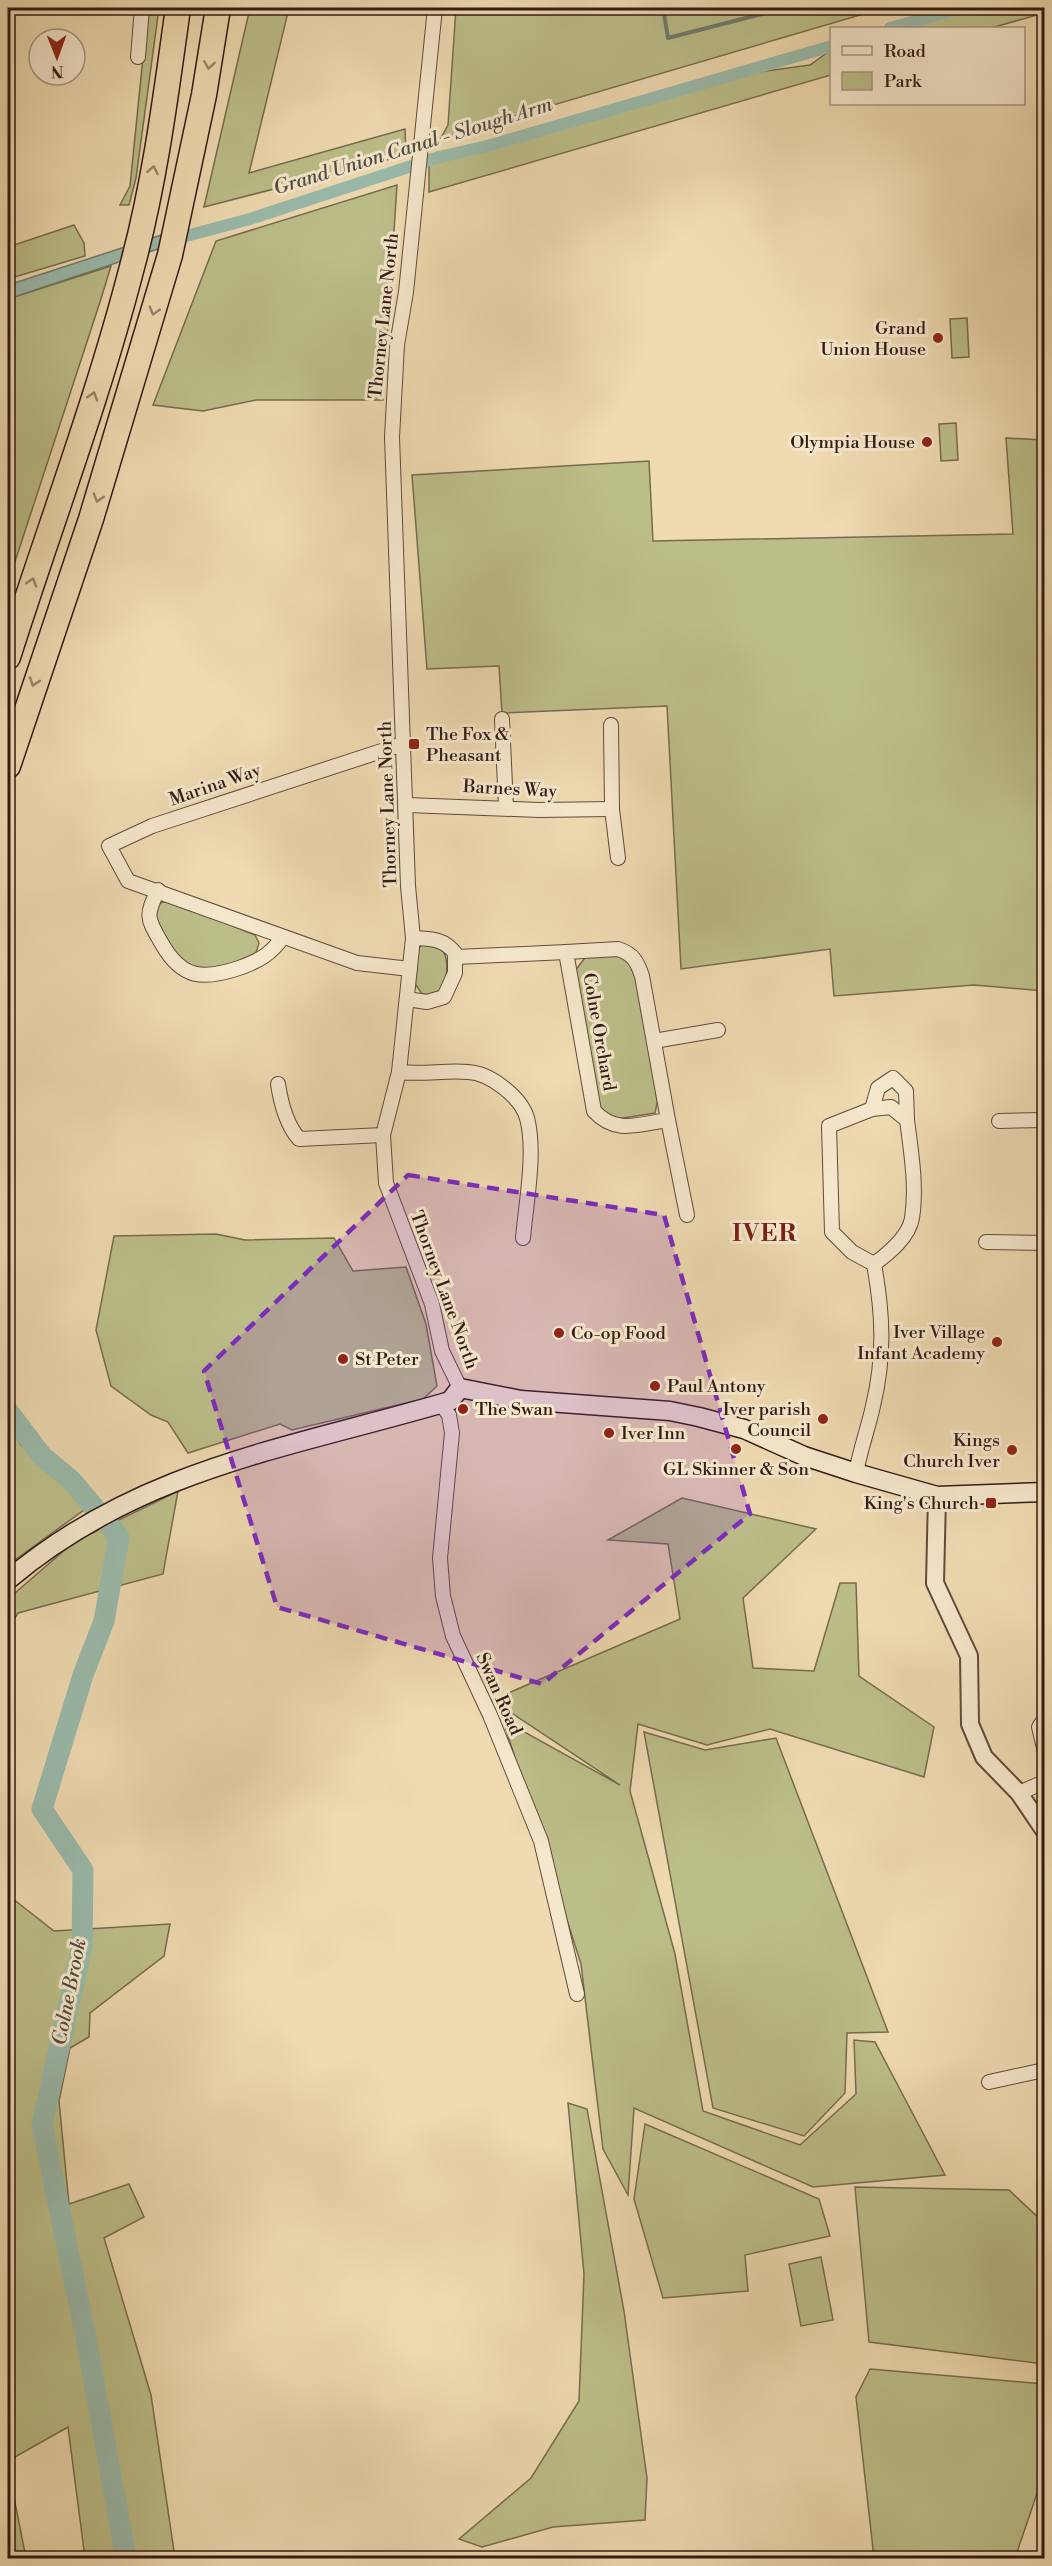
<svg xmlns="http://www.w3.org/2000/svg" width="1052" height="2566" font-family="'Libre Bodoni',serif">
  <rect width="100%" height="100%" fill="#efdab1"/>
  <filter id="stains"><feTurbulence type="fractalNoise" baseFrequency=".00333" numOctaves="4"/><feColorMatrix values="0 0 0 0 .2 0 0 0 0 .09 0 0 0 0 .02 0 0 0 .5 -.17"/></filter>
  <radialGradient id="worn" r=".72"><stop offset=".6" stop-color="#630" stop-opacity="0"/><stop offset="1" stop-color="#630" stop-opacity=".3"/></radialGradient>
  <g fill="#bcbe89" stroke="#766c4e" stroke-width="1.5">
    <path d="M148 8H159L136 178 129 205H120L130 186Z"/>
    <path d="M250 8H289L249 173 405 129 406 155 204 207Z"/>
    <path d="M456 8H884L441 138 448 125Z"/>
    <path d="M977 8H1044V13L991 28H903Z"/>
    <path d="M831 50V75L429 192V165L758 72 810 65Z"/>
    <path d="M397 185 383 400H256L203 411 153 405 216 241Z"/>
    <path d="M74 225 84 243 85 256 8 279V247Z"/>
    <path d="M111 266 100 302 8 583V299Z"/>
    <path d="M967 318 969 357 952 358 950 319Z"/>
    <path d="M956 423 958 460 941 461 939 424Z"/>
    <path d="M1006 438 1044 440V991L974 985 834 996 830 949 681 969 667 706 502 713 499 666 427 669 412 475 649 461 653 541 1013 534Z"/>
    <path d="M170 900 255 935 259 943 255 956C242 960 228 969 215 971 180 976 165 940 153 915L157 904Z"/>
    <path d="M422 945 441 946C450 961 449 984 435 995L422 994 414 982 418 949Z"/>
    <path d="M623 954 634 962 658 1099 655 1113 610 1120 599 1107 575 971 587 955Z"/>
    <path d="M216 1234 245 1240 334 1238 353 1271 406 1267 426 1324 437 1386 423 1399 292 1430 280 1424 188 1453 168 1422 151 1415 111 1386 96 1330 114 1236Z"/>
    <path d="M8 1423 21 1445 67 1483 84 1510 8 1565Z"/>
    <path d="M178 1491 163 1574 18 1613 8 1629V1599L74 1542Z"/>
    <path d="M682 1498 816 1529 743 1598 753 1668 814 1671 840 1583H856L859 1676 934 1727 924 1777 770 1729 707 1745 638 1724 630 1791 675 1954 703 2111 800 2145 856 2094 854 2040 875 2042 945 2175 813 2187 634 2108 628 2195 603 2149 581 1964 503 1720 620 1785 492 1700 680 1619 668 1544 608 1540Z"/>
    <path d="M644 1732 705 1750 776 1738 888 2032 847 2033 845 2093 804 2136 713 2108Z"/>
    <path d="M8 1895 54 1931 170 1924 164 1956 90 2013 89 2037 70 2048 59 2101 69 2204 129 2184 144 2217 104 2238 151 2395 175 2558H85L68 2427 8 2461V2213L14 2207 8 2080Z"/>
    <path d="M568 2103 587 2109 624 2311 647 2478 645 2520 553 2527 482 2547 459 2539 531 2478 579 2401 584 2274Z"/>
    <path d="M645 2124 819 2199 830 2236 745 2255 748 2291 663 2298 634 2199Z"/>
    <path d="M855 2187 1009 2190 1044 2223V2364L869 2342Z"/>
    <path d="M821 2257 833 2320 801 2326 789 2264Z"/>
    <path d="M870 2369 1044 2384V2473L1015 2558H874L856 2397Z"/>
    <path d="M8 2467 26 2558H8Z"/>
  </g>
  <path fill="#9abbac" stroke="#707b6f" stroke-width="1.5" d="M174 231 170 245 8 299V285Z"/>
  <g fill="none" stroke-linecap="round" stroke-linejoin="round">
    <path stroke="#707b6f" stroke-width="4" d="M663 8 668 38 785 8"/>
    <g stroke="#9abbac" stroke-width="12">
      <path d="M890 28 962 8"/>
      <path d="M171 240 250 219 439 157 487 146 832 46"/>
    </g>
    <path stroke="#9abbac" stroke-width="21" d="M8 1411 42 1456 71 1480 119 1537 104 1621 83 1675 42 1809 83 1870 82 1946 42 2125 86 2338 126 2558"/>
    <g stroke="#604b3b" stroke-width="16">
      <g id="minor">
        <path d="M435 8 406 292 397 345 392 437 408 886 413 938 399 1072 383 1135 386 1183 432 1304 442 1351 460 1388"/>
        <path d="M138 57 142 8"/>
        <path d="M502 719 506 808"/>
        <path d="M611 725 612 809 618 858"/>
        <path d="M403 744 152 826 109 846 128 881 357 963 410 969"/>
        <path d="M407 805 539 810 612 809"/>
        <path d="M158 890C145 917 147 918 162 944 182 979 203 980 239 968 259 961 271 954 283 937"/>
        <path d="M618 949C633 954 637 961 642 976L668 1120C639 1124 616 1135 594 1111L566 952Z"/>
        <path d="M456 957 566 952"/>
        <path d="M407 999 427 1002 444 997 455 973V953C443 938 431 939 413 938"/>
        <path d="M654 1041 718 1030"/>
        <path d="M399 1072C423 1075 445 1070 468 1072 490 1073 521 1097 527 1118 536 1152 526 1203 523 1238"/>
        <path d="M278 1084C281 1104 286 1124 299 1139L383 1135"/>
        <path d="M891 1107 907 1120C911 1151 917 1187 912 1218 909 1237 889 1253 874 1264L852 1252 832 1232 829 1126 872 1109Z"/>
        <path d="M872 1109 878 1088 893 1078 906 1091 907 1120"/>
        <path d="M668 1120 687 1215"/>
        <path d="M999 1121 1044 1120"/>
        <path d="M986 1242 1044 1243"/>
        <path d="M441 1404 449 1415 452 1433 440 1558 443 1596 453 1636 490 1715 541 1841 577 1994"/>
        <path d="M856 1473C860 1450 868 1429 873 1406 885 1356 883 1314 874 1264"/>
        <path d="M1044 1720 1039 1727 1044 1748"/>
        <path d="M1019 1793 1044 1782"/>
        <path d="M989 2082 1044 2070"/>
      </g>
    </g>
    <g stroke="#604b3b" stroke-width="20">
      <path id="tertiary" d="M937 1496 935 1583 969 1656 970 1724 984 1757 1019 1793 1044 1830"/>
    </g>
    <g stroke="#311b14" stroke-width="21">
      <path id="secondary" d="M8 1580C140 1468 291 1448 450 1401L460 1388 521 1400 670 1411 699 1417 744 1429 804 1456 856 1473 937 1496 1044 1492"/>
    </g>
    <g stroke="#311b14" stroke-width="27">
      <g id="motorway">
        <path d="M8 657C49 528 98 399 132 267 155 182 166 94 178 8"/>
        <path d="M8 766 91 519 170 255 204 95 218 8"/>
      </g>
    </g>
    <use href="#minor" stroke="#f5e7cc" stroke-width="14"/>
    <use href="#tertiary" stroke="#f5e7cc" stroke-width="16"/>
    <use href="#secondary" stroke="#f5e7cc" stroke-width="18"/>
    <use href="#motorway" stroke="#efdab1" stroke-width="24"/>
  </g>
  <defs><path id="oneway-chevron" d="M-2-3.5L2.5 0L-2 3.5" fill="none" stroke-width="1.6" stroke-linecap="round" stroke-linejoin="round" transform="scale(1.5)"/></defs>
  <g stroke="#9a846a">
    <use href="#oneway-chevron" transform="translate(209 65) rotate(99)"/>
    <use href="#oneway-chevron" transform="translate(153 170) rotate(-79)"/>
    <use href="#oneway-chevron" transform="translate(154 311) rotate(106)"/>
    <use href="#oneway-chevron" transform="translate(93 396) rotate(-72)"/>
    <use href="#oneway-chevron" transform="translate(98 498) rotate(107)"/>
    <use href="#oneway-chevron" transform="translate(32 582) rotate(-72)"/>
    <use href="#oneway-chevron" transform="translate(34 682) rotate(109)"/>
  </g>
  <path fill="#7b2cbf" fill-opacity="0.2" stroke="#7b2cbf" stroke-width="4.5" stroke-dasharray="12 8" stroke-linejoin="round" d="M408 1175 664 1215 750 1514 542 1684 277 1607 204 1371Z"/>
  <g fill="#8f2418" stroke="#f5e7cc" stroke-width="2">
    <circle cx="938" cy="338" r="6"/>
    <circle cx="927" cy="442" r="6"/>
    <rect x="408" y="738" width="12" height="12" rx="3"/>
    <circle cx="559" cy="1333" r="6"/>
    <circle cx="997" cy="1342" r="6"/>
    <circle cx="343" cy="1359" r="6"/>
    <circle cx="655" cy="1386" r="6"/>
    <circle cx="463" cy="1409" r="6"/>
    <circle cx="823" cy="1419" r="6"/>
    <circle cx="609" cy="1433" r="6"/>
    <circle cx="736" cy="1449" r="6"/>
    <circle cx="1012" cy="1450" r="6"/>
    <rect x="985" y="1497" width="12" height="12" rx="3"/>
  </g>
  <g text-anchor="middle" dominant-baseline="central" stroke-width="6" stroke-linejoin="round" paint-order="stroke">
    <g font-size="18" fill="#311b14" stroke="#f5e7cc">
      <text transform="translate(384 316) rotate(-84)">Thorney Lane North</text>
      <text transform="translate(215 785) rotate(-19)">Marina Way</text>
      <text transform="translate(510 789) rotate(3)">Barnes Way</text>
      <text transform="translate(388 804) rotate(-92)">Thorney Lane North</text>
      <text transform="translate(599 1032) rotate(80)">Colne Orchard</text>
      <text transform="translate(444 1290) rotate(70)">Thorney Lane North</text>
      <text transform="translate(499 1694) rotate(66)">Swan Road</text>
    </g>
    <g font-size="18" fill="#311b14" stroke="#f5e7cc" text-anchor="end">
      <text x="926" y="328">Grand<tspan x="926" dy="21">Union House</tspan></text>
      <text x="915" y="442">Olympia House</text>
      <text x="426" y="734" text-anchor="start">The Fox &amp;<tspan x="426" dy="21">Pheasant</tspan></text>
      <text x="985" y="1332">Iver Village<tspan x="985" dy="21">Infant Academy</tspan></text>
      <text x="571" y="1333" text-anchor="start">Co-op Food</text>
      <text x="355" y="1359" text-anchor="start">St Peter</text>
      <text x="667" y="1386" text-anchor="start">Paul Antony</text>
      <text x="475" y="1409" text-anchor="start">The Swan</text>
      <text x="811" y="1409">Iver parish<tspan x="811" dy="21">Council</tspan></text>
      <text x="621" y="1433" text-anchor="start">Iver Inn</text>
      <text x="1000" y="1440">Kings<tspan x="1000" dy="21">Church Iver</tspan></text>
      <text x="736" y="1469" text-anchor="middle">GL Skinner &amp; Son</text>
      <text x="979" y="1503">King's Church</text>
    </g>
    <g font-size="20" font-style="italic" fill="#504b42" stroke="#f5e7cc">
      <text transform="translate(413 147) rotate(-17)">Grand Union Canal - Slough Arm</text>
      <text transform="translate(70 1992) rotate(-79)">Colne Brook</text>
    </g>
    <g font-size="24" font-weight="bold" letter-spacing="1.5" fill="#7a1f14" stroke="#f5e7cc">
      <text x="765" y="1234">IVER</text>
    </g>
  </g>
  <rect width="1052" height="2566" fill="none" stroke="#efdab1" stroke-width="30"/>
  <rect x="9" y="9" width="1034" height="2548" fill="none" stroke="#311b14" stroke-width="3"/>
  <rect x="15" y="15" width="1022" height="2536" fill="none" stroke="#311b14" stroke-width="1.5"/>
  <rect x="830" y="27" width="195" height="78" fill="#f5e7cc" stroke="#a79582" stroke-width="1.5"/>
  <rect x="842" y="46" width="30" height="9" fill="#f5e7cc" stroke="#a79582" stroke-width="1.5"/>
  <text x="884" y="57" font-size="18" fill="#311b14">Road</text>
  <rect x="842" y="72" width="30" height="18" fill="#bcbe89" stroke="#a79582" stroke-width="1.5"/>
  <text x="884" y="87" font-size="18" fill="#311b14">Park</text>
  <g transform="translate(57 57) rotate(179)"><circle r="28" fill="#f5e7cc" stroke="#a79582" stroke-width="1.5"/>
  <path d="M0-4.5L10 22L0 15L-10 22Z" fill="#8f2418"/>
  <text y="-9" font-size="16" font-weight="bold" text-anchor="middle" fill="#311b14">N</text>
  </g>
  <rect width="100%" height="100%" filter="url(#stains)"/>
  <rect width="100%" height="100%" fill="url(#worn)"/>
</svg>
